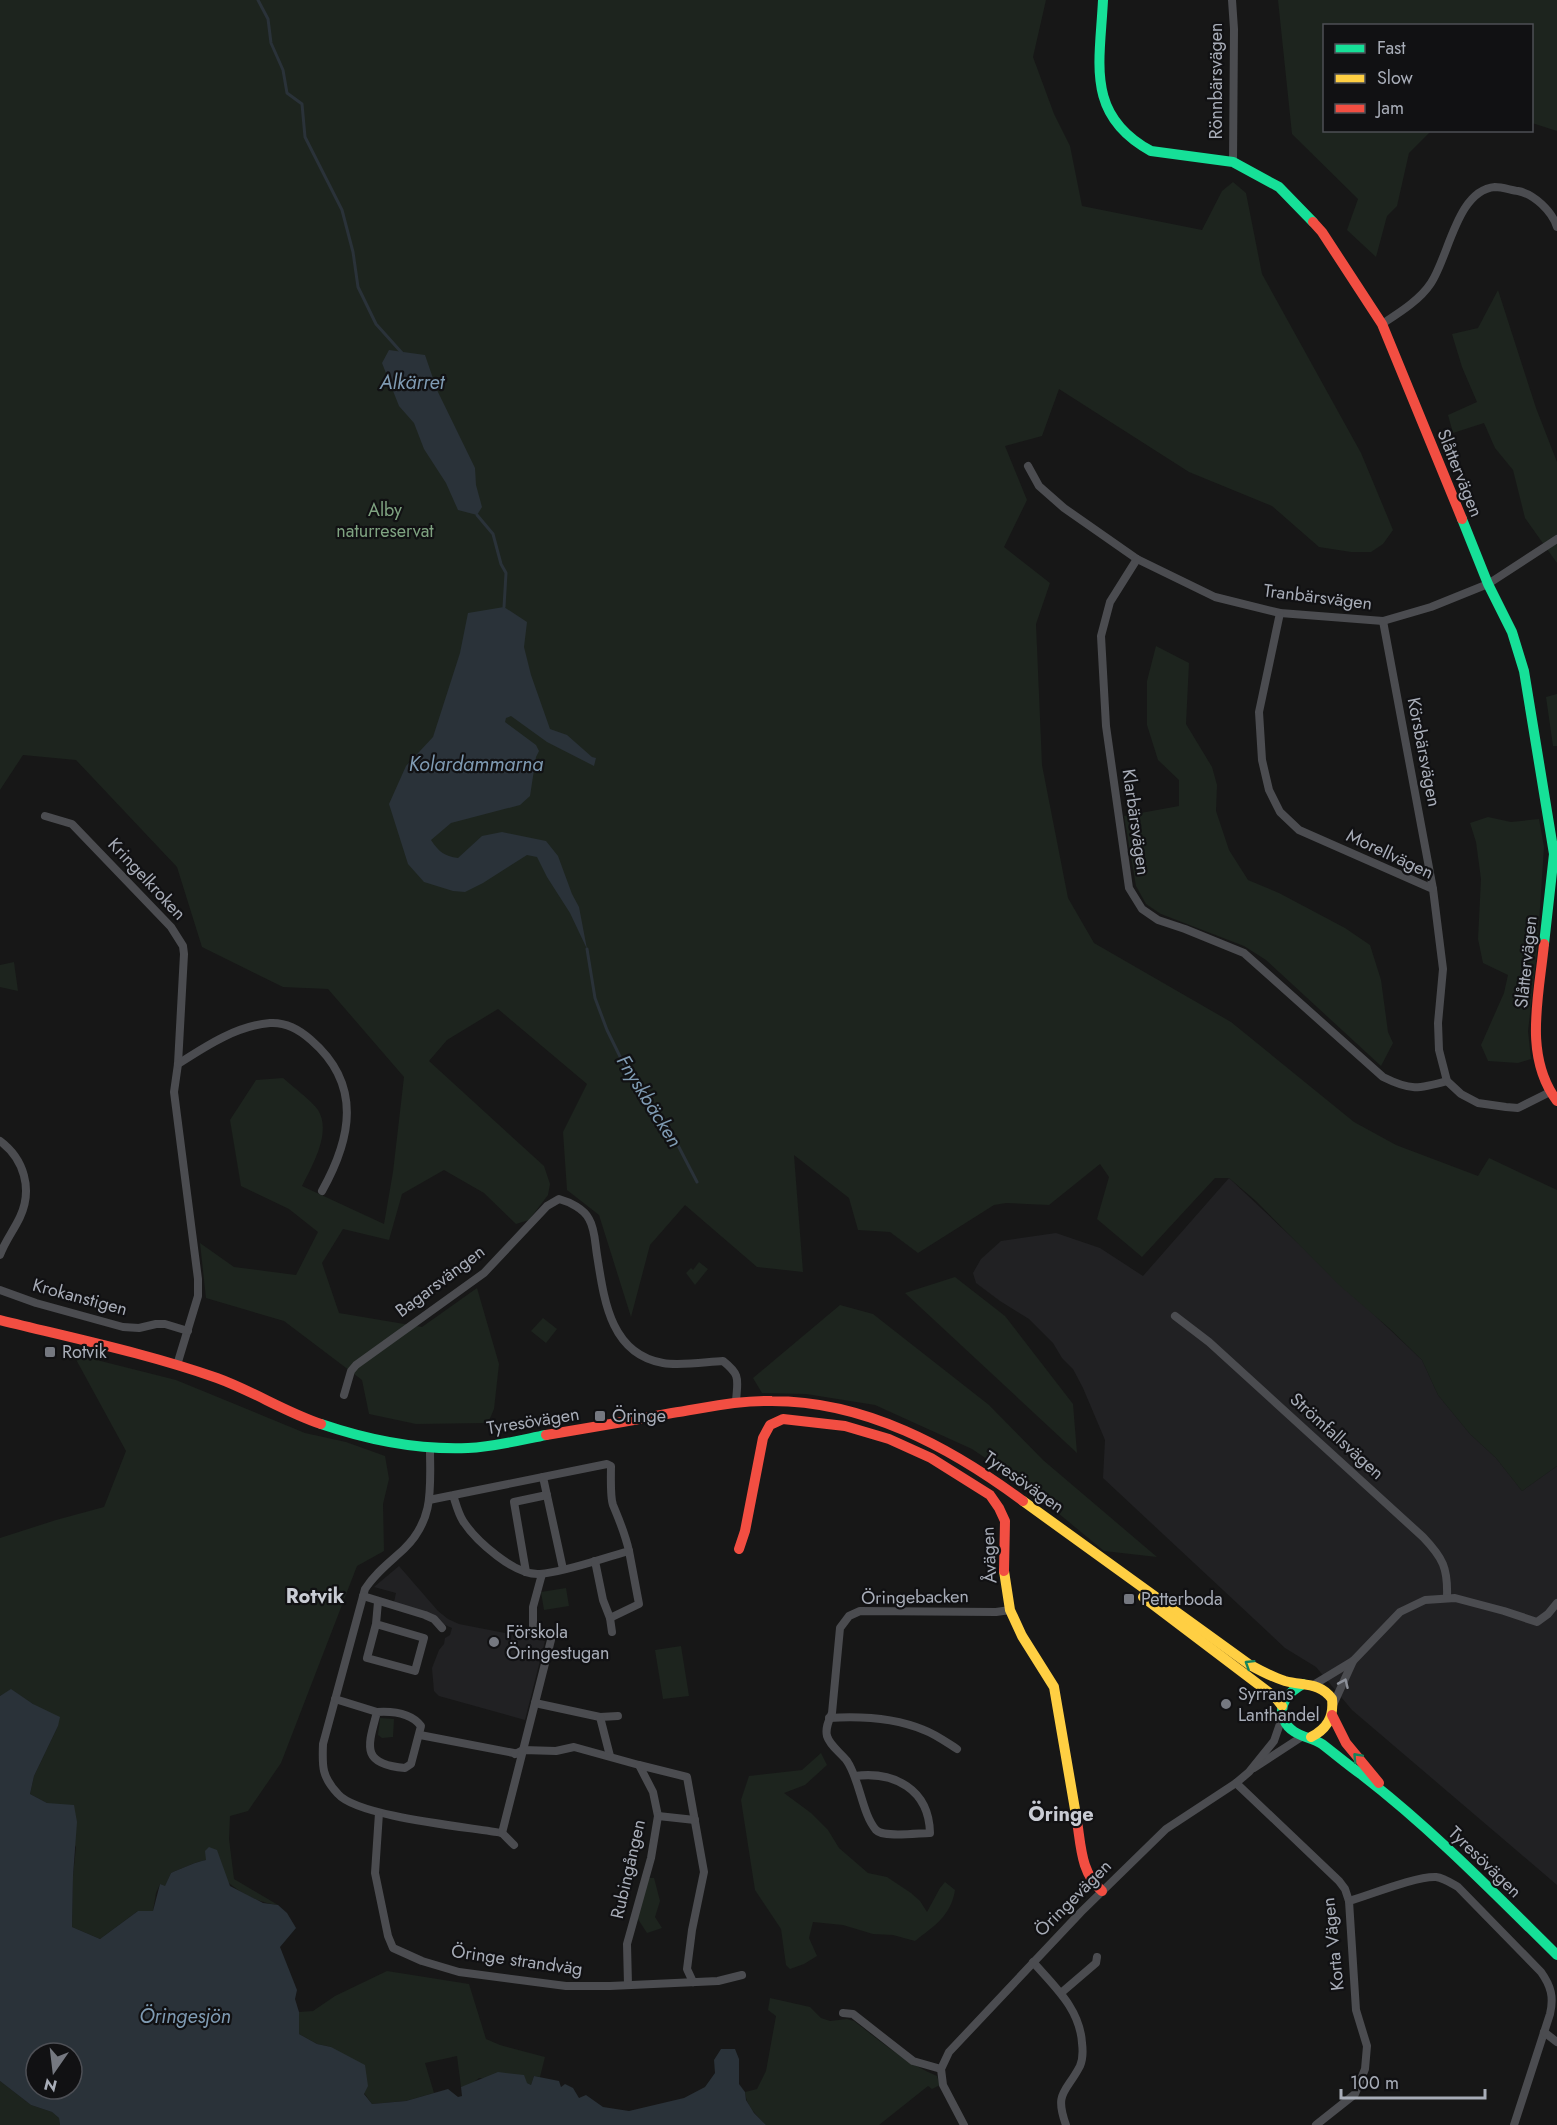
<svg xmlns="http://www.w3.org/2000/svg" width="1557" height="2125" font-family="Jost,sans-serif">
  <rect width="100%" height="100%" fill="#171717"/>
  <g fill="#212123">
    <path d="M1229 1178 1422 1360 1438 1395 1470 1434 1496 1458 1522 1491 1557 1466V1885L1352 1710 1316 1667 1285 1648 1103 1478 1105 1440 1083 1388 1073 1369 1062 1358 1053 1343 1029 1319 1000 1301 976 1283 973 1273 981 1259 1001 1241 1056 1233 1100 1248 1143 1276Z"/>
    <path d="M399 1566 438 1611 448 1619 459 1624 545 1641 525 1720 439 1696 434 1691 432 1668 439 1650 444 1644 445 1638 450 1635 452 1628 394 1602 396 1593 374 1587Z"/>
  </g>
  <g fill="#1d241e">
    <path d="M0 0H1046L1033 57 1054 114 1070 146 1082 206 1202 230 1222 191 1233 182 1246 193 1262 274 1361 453 1393 530 1383 544 1371 552H1351L1319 547 1272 506 1189 472 1059 389 1042 436 1005 446 1027 500 1004 547 1050 583 1036 624 1042 765 1068 898 1094 943 1231 1022 1354 1122 1396 1145 1478 1176 1489 1158 1557 1190V1466L1522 1491 1496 1458 1470 1434 1438 1395 1422 1360 1389 1328 1339 1285 1256 1201 1229 1178H1215L1142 1257 1097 1219 1109 1177 1100 1164 1049 1205 1006 1203 994 1205 918 1253 890 1232 858 1230 849 1198 794 1155 803 1272 757 1267 685 1205 650 1245 631 1317 599 1215 567 1190 563 1132 587 1084 498 1009 447 1040 429 1061 544 1166 550 1184 548 1195 529 1220 516 1224 484 1193 444 1170 402 1194 389 1240 343 1229 322 1263 339 1313 422 1327 477 1288 499 1364 494 1409 488 1423 416 1424 369 1414 362 1380 284 1321 206 1298 200 1243 234 1267 296 1275 318 1232 289 1209 241 1186 230 1120 256 1080 283 1078C292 1086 312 1101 318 1110 332 1132 312 1166 302 1186L384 1224 393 1172 404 1077 328 989 283 987 202 947 177 867 76 760 23 755 0 790Z"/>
    <path d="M1278 0H1557V131L1532 123V26H1324V130L1431 131 1409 153 1397 206 1387 216 1376 257 1347 230 1358 199 1292 134Z"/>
    <path d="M1498 290 1536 408 1557 462V563L1525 518 1513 470 1495 448 1484 423 1453 433 1448 415 1477 402 1462 367 1452 334 1478 328Z"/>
    <path d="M1156 646 1189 663 1186 724 1212 767 1217 785 1216 811 1229 850 1248 880 1279 893 1345 928 1370 945 1381 980 1388 1032 1393 1043 1381 1066 1266 960 1244 946 1161 914 1146 904 1136 886 1124 816 1179 806V780L1158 760 1147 725V681Z"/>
    <path d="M1557 694V746H1553L1546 697Z"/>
    <path d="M1488 817 1511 822 1539 819 1544 847 1537 953 1528 1031 1531 1059 1518 1063 1488 1061 1481 1045 1504 993 1508 975 1483 963 1478 939 1481 879 1476 842 1470 823Z"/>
    <path d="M14 962 18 991 0 987V965Z"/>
    <path d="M699 1262 708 1269 695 1285 686 1273 691 1268 693 1270Z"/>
    <path d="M955 1277 1005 1316 1073 1404 1077 1453 905 1293Z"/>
    <path d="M840 1305 873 1314 989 1405 1043 1460 1157 1557 1104 1551 1018 1480 972 1449 875 1405 806 1394 762 1393 753 1378Z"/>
    <path d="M543 1318 557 1329 546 1343 531 1331Z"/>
    <path d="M73 1354 176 1380 305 1433 346 1442 385 1456 389 1479 383 1504 384 1551 357 1566 281 1763 248 1811 230 1816 229 1839 234 1879 278 1905C244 1900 228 1884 206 1860 198 1861 180 1869 171 1873L165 1887 160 1884 156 1893 153 1911H138L100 1939 72 1927 73 1876 76 1847 47 1803 30 1794 34 1776 58 1726 33 1704 11 1690 0 1696V1538L56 1520 104 1507 126 1451Z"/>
    <path d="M566 1588 569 1606 544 1610 541 1592Z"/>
    <path d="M681 1646 689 1696 663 1699 655 1650Z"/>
    <path d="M380 1718 394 1719 393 1737 382 1738 378 1735Z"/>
    <path d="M821 1753 827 1765 805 1785 784 1793 811 1813 828 1830 839 1848 868 1873 887 1877 911 1893 920 1901 927 1912 940 1888 945 1882 955 1890C951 1916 934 1926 915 1941L893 1935 873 1934 843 1925 813 1922 809 1938 817 1956 804 1964 790 1969 786 1965 781 1929 755 1890 741 1800 749 1776 802 1770Z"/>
    <path d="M646 1878H654L660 1901 655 1917 662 1928 647 1933 636 1916Z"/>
    <path d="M387 1971 469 1984 486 2039 500 2045 545 2057 540 2077 534 2076 531 2085 527 2083 479 2078 471 2085 461 2087 457 2056 425 2063 434 2093 406 2101 372 2104 331 2047 317 2044 299 2034V2012L313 2011 335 1996Z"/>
    <path d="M770 1998 810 2007 821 2018 830 2021 847 2019 854 2021C881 2042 906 2063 937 2076L940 2085 932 2089 928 2086 879 2125H766C756 2115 746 2106 745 2092L757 2089 766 2071 776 2016 768 2010Z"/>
    <path d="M0 2081 31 2105 52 2112 59 2118 60 2125H0Z"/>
  </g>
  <g fill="#2a3239" fill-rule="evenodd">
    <path d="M389 350 425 355 437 390 475 468 476 485 482 507 477 515 458 510 446 483 424 449 414 423 399 406 382 363Z"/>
    <path d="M504 607 527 622 524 647 531 675 550 729 567 735 592 757 596 758 594 766 547 742 511 716 506 718 505 722 536 745 539 751 536 757 530 796 520 805 451 823 431 840C439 852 444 856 458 858L482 836 502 832 546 841 558 856 572 894 579 907 587 949 570 913 547 877 537 857 527 855 483 883 465 892 453 891 424 882 408 864 389 804 406 766 433 737 460 653 468 613Z"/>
    <path d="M11 1689 33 1704 60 1717 58 1726 34 1776 30 1794 47 1803 74 1805 77 1822 73 1876 72 1927 100 1939 138 1911H153L160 1884 165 1886 171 1873C180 1869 198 1861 206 1860L205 1851 209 1847 217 1850 230 1886 263 1903 278 1905 287 1913 296 1928 280 1947 297 1990 295 1999 299 2012V2034L317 2044 331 2047 365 2065 368 2086 364 2094 372 2104 406 2101 448 2089 458 2097 462 2096 461 2087 498 2072 524 2075 527 2083 531 2085 534 2076 559 2081 561 2087 565 2084 573 2088 579 2098 586 2095 603 2107 629 2111 684 2098 705 2087 715 2073 714 2060 721 2049H735L739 2059V2084L745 2092 746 2100 754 2113 766 2125H60L59 2118 52 2112 31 2105 0 2081V1696ZM36 2053H72V2089H36Z"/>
  </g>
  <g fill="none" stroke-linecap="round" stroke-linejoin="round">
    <g stroke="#2a3239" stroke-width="3">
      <path d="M258 0 268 19 271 43 283 70 287 93 302 104 305 137 342 210 353 252 358 287 376 324 402 353"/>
      <path d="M477 515 493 534 501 564 506 573 504 607"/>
      <path d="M587 949 595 998 607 1030 632 1081 649 1100 670 1130 697 1182"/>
    </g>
    <g stroke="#4b4c50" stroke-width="8">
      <path d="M1232 0 1234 29 1233 162"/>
      <path d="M1382 324C1399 313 1420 300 1431 283 1449 256 1457 190 1495 187 1502 187 1511 190 1518 191 1534 194 1552 211 1557 227"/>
      <path d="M1028 466 1039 486 1064 508 1137 559 1215 597 1280 613 1383 621 1431 607 1488 584 1557 539"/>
      <path d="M1137 559 1110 602 1101 636 1106 726 1129 888 1142 909 1158 920 1185 929 1244 953 1383 1077C1411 1091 1418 1089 1447 1081"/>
      <path d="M1280 613 1259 712 1262 760 1269 790 1280 812 1299 830 1433 889 1443 969 1438 1023 1439 1050 1447 1081 1461 1094 1478 1103 1506 1107 1518 1108 1550 1092"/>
      <path d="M1383 621 1433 889"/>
      <path d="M45 816 72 824 171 927 183 946 184 954 178 1064 174 1092 198 1279V1296L177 1365"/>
      <path d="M178 1064C206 1046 236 1026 270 1023 286 1022 300 1030 311 1040 363 1085 351 1139 322 1191"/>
      <path d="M0 1141C24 1159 33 1189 20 1217 14 1230 5 1241 0 1255"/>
      <path d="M0 1290 36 1303 123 1327 139 1328 156 1324H165L188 1331"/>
      <path d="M1175 1316 1209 1342 1423 1537C1443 1558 1448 1568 1447 1597"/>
      <path d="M344 1395 351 1371 356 1365 484 1273 547 1206 559 1199C570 1202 584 1209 589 1219 595 1229 595 1243 597 1255 604 1299 610 1354 663 1363 680 1366 705 1362 723 1361 742 1376 737 1380 736 1403"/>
      <path d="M430 1448C430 1487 435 1519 404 1549 390 1562 375 1573 365 1589L323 1744C322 1767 322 1777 338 1794 358 1817 469 1827 502 1833L514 1845"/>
      <path d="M543 1477 563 1569"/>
      <path d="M429 1500 607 1464 611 1466C611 1476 610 1497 613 1505 620 1522 625 1533 629 1551 603 1558 566 1572 540 1574 515 1576 476 1541 463 1521 458 1513 456 1504 453 1495"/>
      <path d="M595 1561 603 1600 610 1618 639 1604 629 1551"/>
      <path d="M526 1572 514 1502 547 1495"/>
      <path d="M363 1596 425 1615 434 1619 442 1628"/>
      <path d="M610 1618 612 1632"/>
      <path d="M376 1624 367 1658 415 1671 424 1638 376 1624 378 1602"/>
      <path d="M533 1633V1607L542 1574"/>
      <path d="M1315 1684 1353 1661 1400 1612 1425 1600 1455 1598 1504 1611 1537 1622 1548 1614 1557 1603"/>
      <path d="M335 1699 377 1712"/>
      <path d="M535 1703 600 1717 618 1716"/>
      <path d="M1333 1705 1353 1661"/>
      <path d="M377 1712C393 1711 411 1713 421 1726L411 1764 405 1768C360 1764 368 1746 377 1712Z"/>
      <path d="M600 1717 610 1756"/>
      <path d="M829 1718C860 1716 895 1718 924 1730 935 1734 946 1742 957 1749"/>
      <path d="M420 1735 519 1754"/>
      <path d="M515 1754 523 1750 556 1751 574 1747 639 1765 653 1792 658 1816 651 1858 627 1944 628 1985"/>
      <path d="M639 1765 687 1777 704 1872 692 1930 687 1969 693 1982"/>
      <path d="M1254 1768 1303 1736"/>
      <path d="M855 1776C894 1771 929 1789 930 1833 919 1833 883 1838 876 1830 862 1814 860 1780 847 1761 841 1753 830 1746 827 1736 825 1728 829 1720 832 1713L840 1628 849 1616 860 1611 996 1612 1010 1610"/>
      <path d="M1236 1783 1339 1881 1345 1889 1349 1901 1356 2010 1367 2046 1365 2069 1355 2094 1316 2125"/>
      <path d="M379 1813 375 1873 388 1936 393 1948 422 1961 459 1972 566 1986H610L718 1981 742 1975"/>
      <path d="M658 1816 695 1820"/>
      <path d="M502 1833 552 1636"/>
      <path d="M1349 1901C1370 1895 1416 1876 1436 1877 1444 1878 1451 1883 1458 1887L1541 1972C1551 1986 1554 1997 1550 2014L1514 2125"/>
      <path d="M1033 1962C1055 1987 1080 2009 1082 2043 1083 2051 1083 2059 1080 2066 1066 2093 1054 2092 1066 2125"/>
      <path d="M1061 1993 1096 1963 1097 1957"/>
      <path d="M843 2013 853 2014 913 2061 941 2069"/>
      <path d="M1544 2032 1557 2042"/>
      <path d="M964 2125 943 2085 941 2069 949 2052 1081 1912 1166 1829 1236 1783 1249 1772 1274 1741 1283 1715"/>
    </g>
    <g stroke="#16e098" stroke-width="10">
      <path d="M1103 0C1100 63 1085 115 1151 151L1233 162 1279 187 1313 222"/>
      <path d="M1462 519 1488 584 1512 632 1524 671 1554 854 1544 944"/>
      <path d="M321 1424C368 1440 419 1450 468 1448 494 1447 521 1440 546 1435"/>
      <path d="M1303 1684C1290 1691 1277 1704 1284 1720 1291 1736 1309 1736 1322 1744 1335 1754 1348 1765 1362 1775 1432 1829 1494 1893 1557 1955"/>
    </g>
    <g stroke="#ffcf43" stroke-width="10">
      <path d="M1023 1501 1250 1665C1261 1671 1272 1677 1285 1681 1303 1686 1320 1682 1332 1699 1334 1717 1327 1729 1311 1737"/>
      <path d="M1004 1571 1010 1610 1022 1636 1054 1687 1077 1821"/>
      <path d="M1143 1597 1275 1697 1282 1706"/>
    </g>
    <g stroke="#f24e42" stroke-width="10">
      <path d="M1313 222 1322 232 1382 324 1462 519"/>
      <path d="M1544 944C1539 996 1523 1056 1557 1101"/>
      <path d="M0 1320C72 1338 146 1353 217 1378 253 1391 285 1412 321 1424"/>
      <path d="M546 1435C588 1428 630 1421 672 1413 705 1408 739 1400 772 1401 865 1401 950 1447 1023 1501"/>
      <path d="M739 1549 745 1531 763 1438 770 1425 783 1419 845 1426 889 1439 931 1458 990 1495 999 1508 1005 1521 1004 1571"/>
      <path d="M1332 1715 1346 1743 1379 1783"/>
      <path d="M1077 1821C1081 1846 1081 1874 1102 1891"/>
    </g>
  </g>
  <defs><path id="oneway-chevron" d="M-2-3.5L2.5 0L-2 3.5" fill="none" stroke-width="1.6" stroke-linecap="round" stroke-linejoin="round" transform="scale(1.5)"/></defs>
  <g stroke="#14835c">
    <use href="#oneway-chevron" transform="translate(1249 1664) rotate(-148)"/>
    <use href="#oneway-chevron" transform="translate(1357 1757) rotate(-133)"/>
  </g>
  <use stroke="#8c9099" href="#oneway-chevron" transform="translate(1344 1683) rotate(-66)"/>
  <g fill="#757880" stroke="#111113" stroke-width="2">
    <rect x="44" y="1346" width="12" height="12" rx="3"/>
    <rect x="594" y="1410" width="12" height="12" rx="3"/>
    <rect x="1123" y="1593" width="12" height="12" rx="3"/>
    <circle cx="494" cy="1642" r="6"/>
    <circle cx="1226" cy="1704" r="6"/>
  </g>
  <g text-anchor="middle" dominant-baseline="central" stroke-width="4.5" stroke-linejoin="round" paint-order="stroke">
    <g font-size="18" fill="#a8adb8" stroke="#111113">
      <text transform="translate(1216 81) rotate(-90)">Rönnbärsvägen</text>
      <text transform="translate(1460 473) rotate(68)">Slåttervägen</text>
      <text transform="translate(1318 597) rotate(7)">Tranbärsvägen</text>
      <text transform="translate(1424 752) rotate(79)">Körsbärsvägen</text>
      <text transform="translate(1136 822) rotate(82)">Klarbärsvägen</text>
      <text transform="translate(1390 854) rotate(25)">Morellvägen</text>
      <text transform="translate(147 879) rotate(47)">Kringelkroken</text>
      <text transform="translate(1526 962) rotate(-84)">Slåttervägen</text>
      <text transform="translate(440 1281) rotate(-37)">Bagarsvängen</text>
      <text transform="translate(80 1297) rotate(15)">Krokanstigen</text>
      <text transform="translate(533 1421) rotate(-9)">Tyresövägen</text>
      <text transform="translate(1337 1436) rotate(42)">Strömfallsvägen</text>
      <text transform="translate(1024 1482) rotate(35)">Tyresövägen</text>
      <text transform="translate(989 1555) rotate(-93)">Åvägen</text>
      <text transform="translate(915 1597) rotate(-1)">Öringebacken</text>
      <text transform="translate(1485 1862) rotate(44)">Tyresövägen</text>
      <text transform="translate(628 1869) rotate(-77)">Rubingången</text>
      <text transform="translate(1073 1898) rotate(-45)">Öringevägen</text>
      <text transform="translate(1333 1944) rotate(-96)">Korta Vägen</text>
      <text transform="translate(517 1960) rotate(8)">Öringe strandväg</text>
    </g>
    <g font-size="18" fill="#7fa381" stroke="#111113">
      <text x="385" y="510">Alby<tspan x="385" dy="21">naturreservat</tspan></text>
    </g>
    <g font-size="18" fill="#a8adb8" stroke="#111113" text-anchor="start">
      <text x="62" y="1352">Rotvik</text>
      <text x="612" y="1416">Öringe</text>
      <text x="1141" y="1599">Petterboda</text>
      <text x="506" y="1632">Förskola<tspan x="506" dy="21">Öringestugan</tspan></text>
      <text x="1238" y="1694">Syrrans<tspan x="1238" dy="21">Lanthandel</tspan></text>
    </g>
    <g font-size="20" font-style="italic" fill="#7f9bb3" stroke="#111113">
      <text x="412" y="382">Alkärret</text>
      <text x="476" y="764">Kolardammarna</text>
      <text transform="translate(649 1101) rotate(58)">Fnyskbäcken</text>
      <text x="185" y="2016">Öringesjön</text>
    </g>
    <g font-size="20" font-weight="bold" fill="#c9ccd4" stroke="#111113">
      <text x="315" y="1596">Rotvik</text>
      <text x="1061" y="1814">Öringe</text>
    </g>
  </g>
  <rect x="1323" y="24" width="210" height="108" fill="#111113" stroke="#4d4f55" stroke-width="1.5"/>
  <rect x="1335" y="44" width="30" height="9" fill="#16e098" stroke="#4d4f55" stroke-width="1.5"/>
  <text x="1377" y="54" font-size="18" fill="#a8adb8">Fast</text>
  <rect x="1335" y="74" width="30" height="9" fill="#ffcf43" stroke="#4d4f55" stroke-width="1.5"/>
  <text x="1377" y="84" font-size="18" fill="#a8adb8">Slow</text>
  <rect x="1335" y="104" width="30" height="9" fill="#f24e42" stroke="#4d4f55" stroke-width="1.5"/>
  <text x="1377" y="114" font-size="18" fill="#a8adb8">Jam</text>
  <g transform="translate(54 2071) rotate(194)"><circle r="28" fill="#111113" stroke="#4d4f55" stroke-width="1.5"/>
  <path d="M0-4.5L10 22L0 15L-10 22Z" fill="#757880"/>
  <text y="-9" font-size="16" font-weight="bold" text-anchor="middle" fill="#a8adb8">N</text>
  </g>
  <path d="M1341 2089v9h144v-9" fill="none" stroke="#a8adb8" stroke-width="3"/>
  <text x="1350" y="2089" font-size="18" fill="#a8adb8" stroke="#111113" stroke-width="4.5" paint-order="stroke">100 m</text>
</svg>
